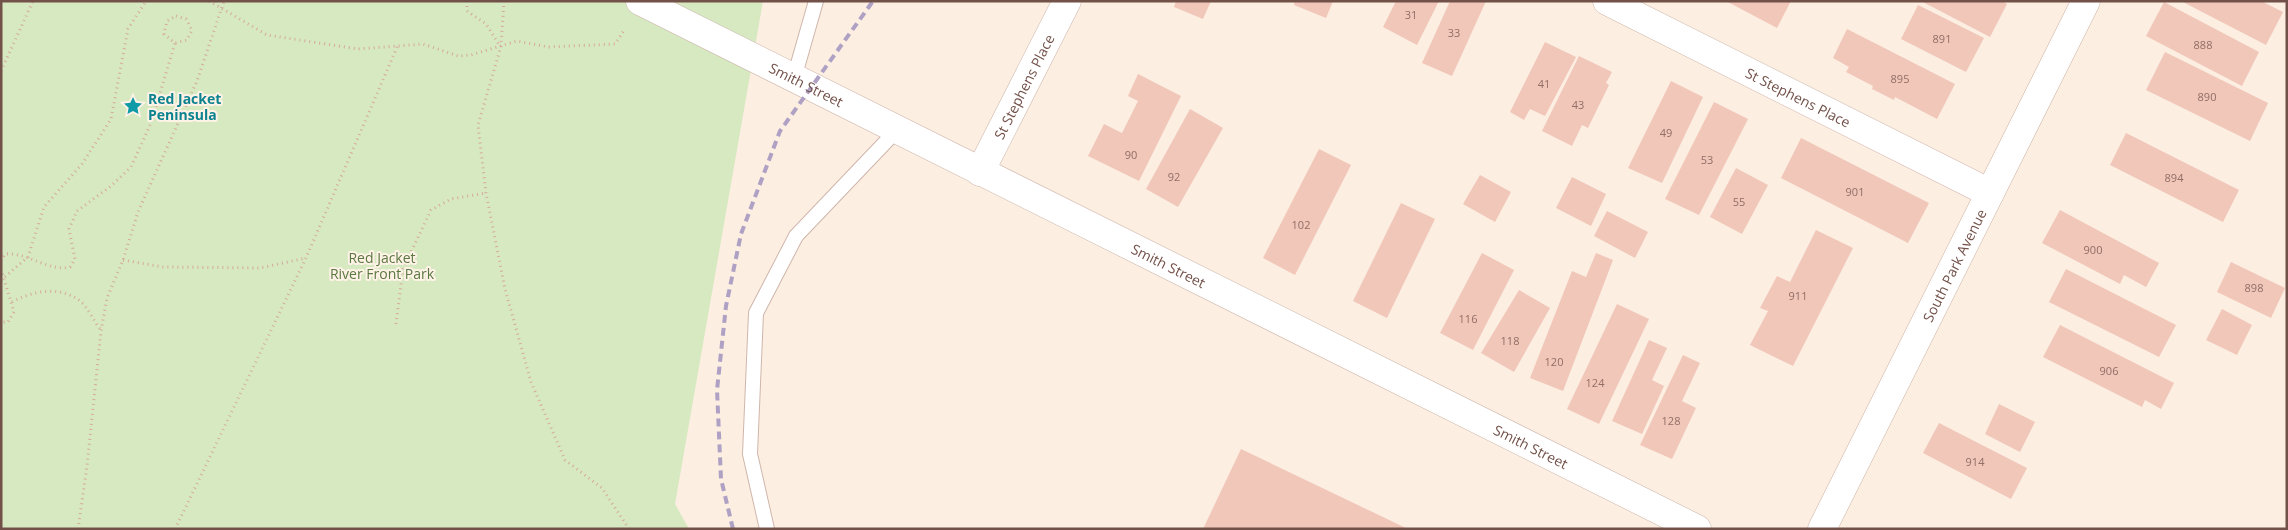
<svg xmlns="http://www.w3.org/2000/svg" width="2288" height="530" font-family="'Open Sans',sans-serif">
  <rect width="100%" height="100%" fill="#fceee1"/>
  <path fill="#d7e9c1" d="M1 1H763L675 504 689 529H1Z"/>
  <g fill="#f1c7ba">
    <path d="M1176 1H1211L1203 19 1174 7Z"/>
    <path d="M1295 1H1333L1326 18 1294 5Z"/>
    <path d="M1396 1H1439L1417 45 1383 27Z"/>
    <path d="M1450 1H1486L1452 76 1422 63Z"/>
    <path d="M1726 1H1791L1777 28Z"/>
    <path d="M1921 1H2002L2007 4 1990 37Z"/>
    <path d="M2181 1H2261L2283 12 2266 45Z"/>
    <path d="M2164 2 2259 52 2242 86 2146 36Z"/>
    <path d="M1918 5 1984 38 1966 72 1901 39Z"/>
    <path d="M1847 29 1955 84 1937 119 1895 97 1894 100 1872 89 1873 86 1846 72 1849 67 1833 58Z"/>
    <path d="M1545 42 1576 57 1545 116 1530 109 1524 120 1510 112Z"/>
    <path d="M2165 52 2268 103 2250 141 2146 90Z"/>
    <path d="M1579 56 1612 72 1606 83 1609 85 1588 128 1582 125 1572 146 1542 131Z"/>
    <path d="M1138 74 1181 96 1139 181 1088 156 1104 124 1122 133 1138 101 1128 96Z"/>
    <path d="M1671 81 1703 97 1662 183 1628 168Z"/>
    <path d="M1714 102 1748 119 1699 215 1665 199Z"/>
    <path d="M1190 109 1223 128 1178 207 1146 189Z"/>
    <path d="M2126 133 2239 190 2223 222 2110 165Z"/>
    <path d="M1801 138 1929 203 1908 243 1781 178Z"/>
    <path d="M1319 149 1351 165 1295 275 1263 258Z"/>
    <path d="M1736 168 1768 185 1742 234 1710 217Z"/>
    <path d="M1480 175 1511 192 1495 222 1463 204Z"/>
    <path d="M1572 177 1606 194 1591 226 1556 208Z"/>
    <path d="M1401 203 1435 219 1387 318 1353 301Z"/>
    <path d="M2060 210 2159 263 2146 287 2124 275 2120 284 2042 243Z"/>
    <path d="M1607 211 1648 232 1635 258 1594 236Z"/>
    <path d="M1816 230 1853 248 1793 366 1750 345 1768 311 1760 308 1777 276 1790 282Z"/>
    <path d="M1482 253 1514 270 1473 350 1440 333Z"/>
    <path d="M1596 253 1613 260 1563 391 1530 378 1572 271 1586 277Z"/>
    <path d="M2231 262 2285 288 2271 318 2217 292Z"/>
    <path d="M2066 269 2176 325 2159 357 2049 302Z"/>
    <path d="M1519 290 1550 308 1514 372 1481 353Z"/>
    <path d="M1617 304 1649 319 1599 424 1567 409Z"/>
    <path d="M2222 309 2252 325 2237 355 2206 340Z"/>
    <path d="M2060 325 2174 383 2161 409 2145 400 2142 407 2043 357Z"/>
    <path d="M1649 340 1667 348 1652 380 1664 386 1642 434 1612 421Z"/>
    <path d="M1683 355 1700 363 1682 401 1696 408 1672 459 1640 445Z"/>
    <path d="M1999 404 2035 422 2020 452 1985 434Z"/>
    <path d="M1939 423 2027 468 2011 499 1923 453Z"/>
    <path d="M1241 449 1408 529H1203Z"/>
  </g>
  <g fill="none" stroke-linecap="round" stroke-linejoin="round">
    <g stroke="#cfb6ac" stroke-width="16">
      <g id="lane">
        <path d="M794 78 816 1"/>
        <path d="M767 529 750 454 756 313 796 236 897 130"/>
      </g>
    </g>
    <g stroke="#cfb6ac" stroke-width="29">
      <g id="street">
        <path id="s1" d="M640 1 1697 529"/>
        <path id="s2" d="M1607 1 1990 193"/>
        <path id="s3" d="M980 172 1067 1"/>
      </g>
    </g>
    <g stroke="#d1b5a9" stroke-width="29">
      <g id="secondary">
        <path id="s4" d="M1822 529 2086 1"/>
      </g>
    </g>
    <g stroke="#d5aa9d" stroke-width="3" stroke-dasharray="1 4" stroke-linecap="butt">
      <path d="M209 1 267 35 358 49 423 44 458 56 471 55 517 41 548 47 615 44 625 29"/>
      <path d="M467 1V11L486 24 500 46"/>
      <path d="M504 1 501 46 478 125 486 193 505 289 531 382 565 460 602 488 629 529"/>
      <path d="M176 16 186 19 192 30 187 40 175 43 164 34 167 21Z"/>
      <path d="M1 71 33 1"/>
      <path d="M123 260 163 267 260 268 306 258"/>
      <path d="M1 261 5 254C28 252 48 272 70 267L75 259 69 229 77 211 111 186 131 167 151 123 175 43"/>
      <path d="M1 269 14 312 8 322H1"/>
      <path d="M1 280 28 257 44 207 82 164 111 119 128 29 146 1"/>
      <path d="M12 302C33 291 59 285 80 301 88 307 94 322 101 330"/>
      <path d="M396 324 403 269 431 210 451 199 486 193"/>
      <path d="M78 529 87 466 101 331 107 298 123 260 138 212 197 81 224 1"/>
      <path d="M175 529 306 258 398 45"/>
    </g>
    <use href="#lane" stroke="#fff" stroke-width="14"/>
    <use href="#street" stroke="#fff" stroke-width="28"/>
    <use href="#secondary" stroke="#fff" stroke-width="28"/>
    <path stroke="#afa1c4" stroke-width="4" stroke-dasharray="8 5" stroke-linecap="butt" d="M733 529 721 479 717 390 726 306 741 234 780 131 873 1"/>
  </g>
  <defs>
    <g id="sight-bare" transform="scale(1.5)"><path d="M0-6L1.8-2.2L6-1.7L2.9 1.2L3.7 5.4L0 3.3L-3.7 5.4L-2.9 1.2L-6-1.7L-1.8-2.2Z" fill="#0f9aa8" stroke="#fff2e7" stroke-width="2.5" paint-order="stroke"/></g>
  </defs>
  <g fill-rule="evenodd">
    <use href="#sight-bare" x="133" y="106"/>
  </g>
  <g text-anchor="middle" dominant-baseline="central" stroke-width="4" stroke-linejoin="round" paint-order="stroke">
    <g font-size="11" fill="#926e65">
      <text x="1411" y="14">31</text>
      <text x="1454" y="32">33</text>
      <text x="1942" y="38">891</text>
      <text x="2203" y="44">888</text>
      <text x="1900" y="78">895</text>
      <text x="1544" y="83">41</text>
      <text x="2207" y="96">890</text>
      <text x="1578" y="104">43</text>
      <text x="1666" y="132">49</text>
      <text x="1131" y="154">90</text>
      <text x="1707" y="159">53</text>
      <text x="1174" y="176">92</text>
      <text x="2174" y="177">894</text>
      <text x="1855" y="191">901</text>
      <text x="1739" y="201">55</text>
      <text x="1301" y="224">102</text>
      <text x="2093" y="249">900</text>
      <text x="2254" y="287">898</text>
      <text x="1798" y="295">911</text>
      <text x="1468" y="318">116</text>
      <text x="1510" y="340">118</text>
      <text x="1554" y="361">120</text>
      <text x="2109" y="370">906</text>
      <text x="1595" y="382">124</text>
      <text x="1671" y="420">128</text>
      <text x="1975" y="461">914</text>
    </g>
    <g font-size="14" fill="#725149" stroke="#fff2e7">
      <text stroke="none"><textPath href="#s1" startOffset="186">Smith Street</textPath></text>
      <text stroke="none"><textPath href="#s3" startOffset="96">St Stephens Place</textPath></text>
      <text stroke="none"><textPath href="#s2" startOffset="214">St Stephens Place</textPath></text>
      <text stroke="none"><textPath href="#s4" startOffset="295">South Park Avenue</textPath></text>
      <text stroke="none"><textPath href="#s1" startOffset="591">Smith Street</textPath></text>
      <text stroke="none"><textPath href="#s1" startOffset="996">Smith Street</textPath></text>
    </g>
    <g font-size="14" font-weight="bold" fill="#0d838f" stroke="#fff2e7" text-anchor="start">
      <text x="148" y="98">Red Jacket<tspan x="148" dy="16">Peninsula</tspan></text>
    </g>
    <g font-size="14" fill="#5a7841" stroke="#fff2e7">
      <text x="382" y="257">Red Jacket<tspan x="382" dy="16">River Front Park</tspan></text>
    </g>
  </g>
  <rect width="2288" height="530" fill="none" stroke="#725149" stroke-width="5"/>
</svg>
